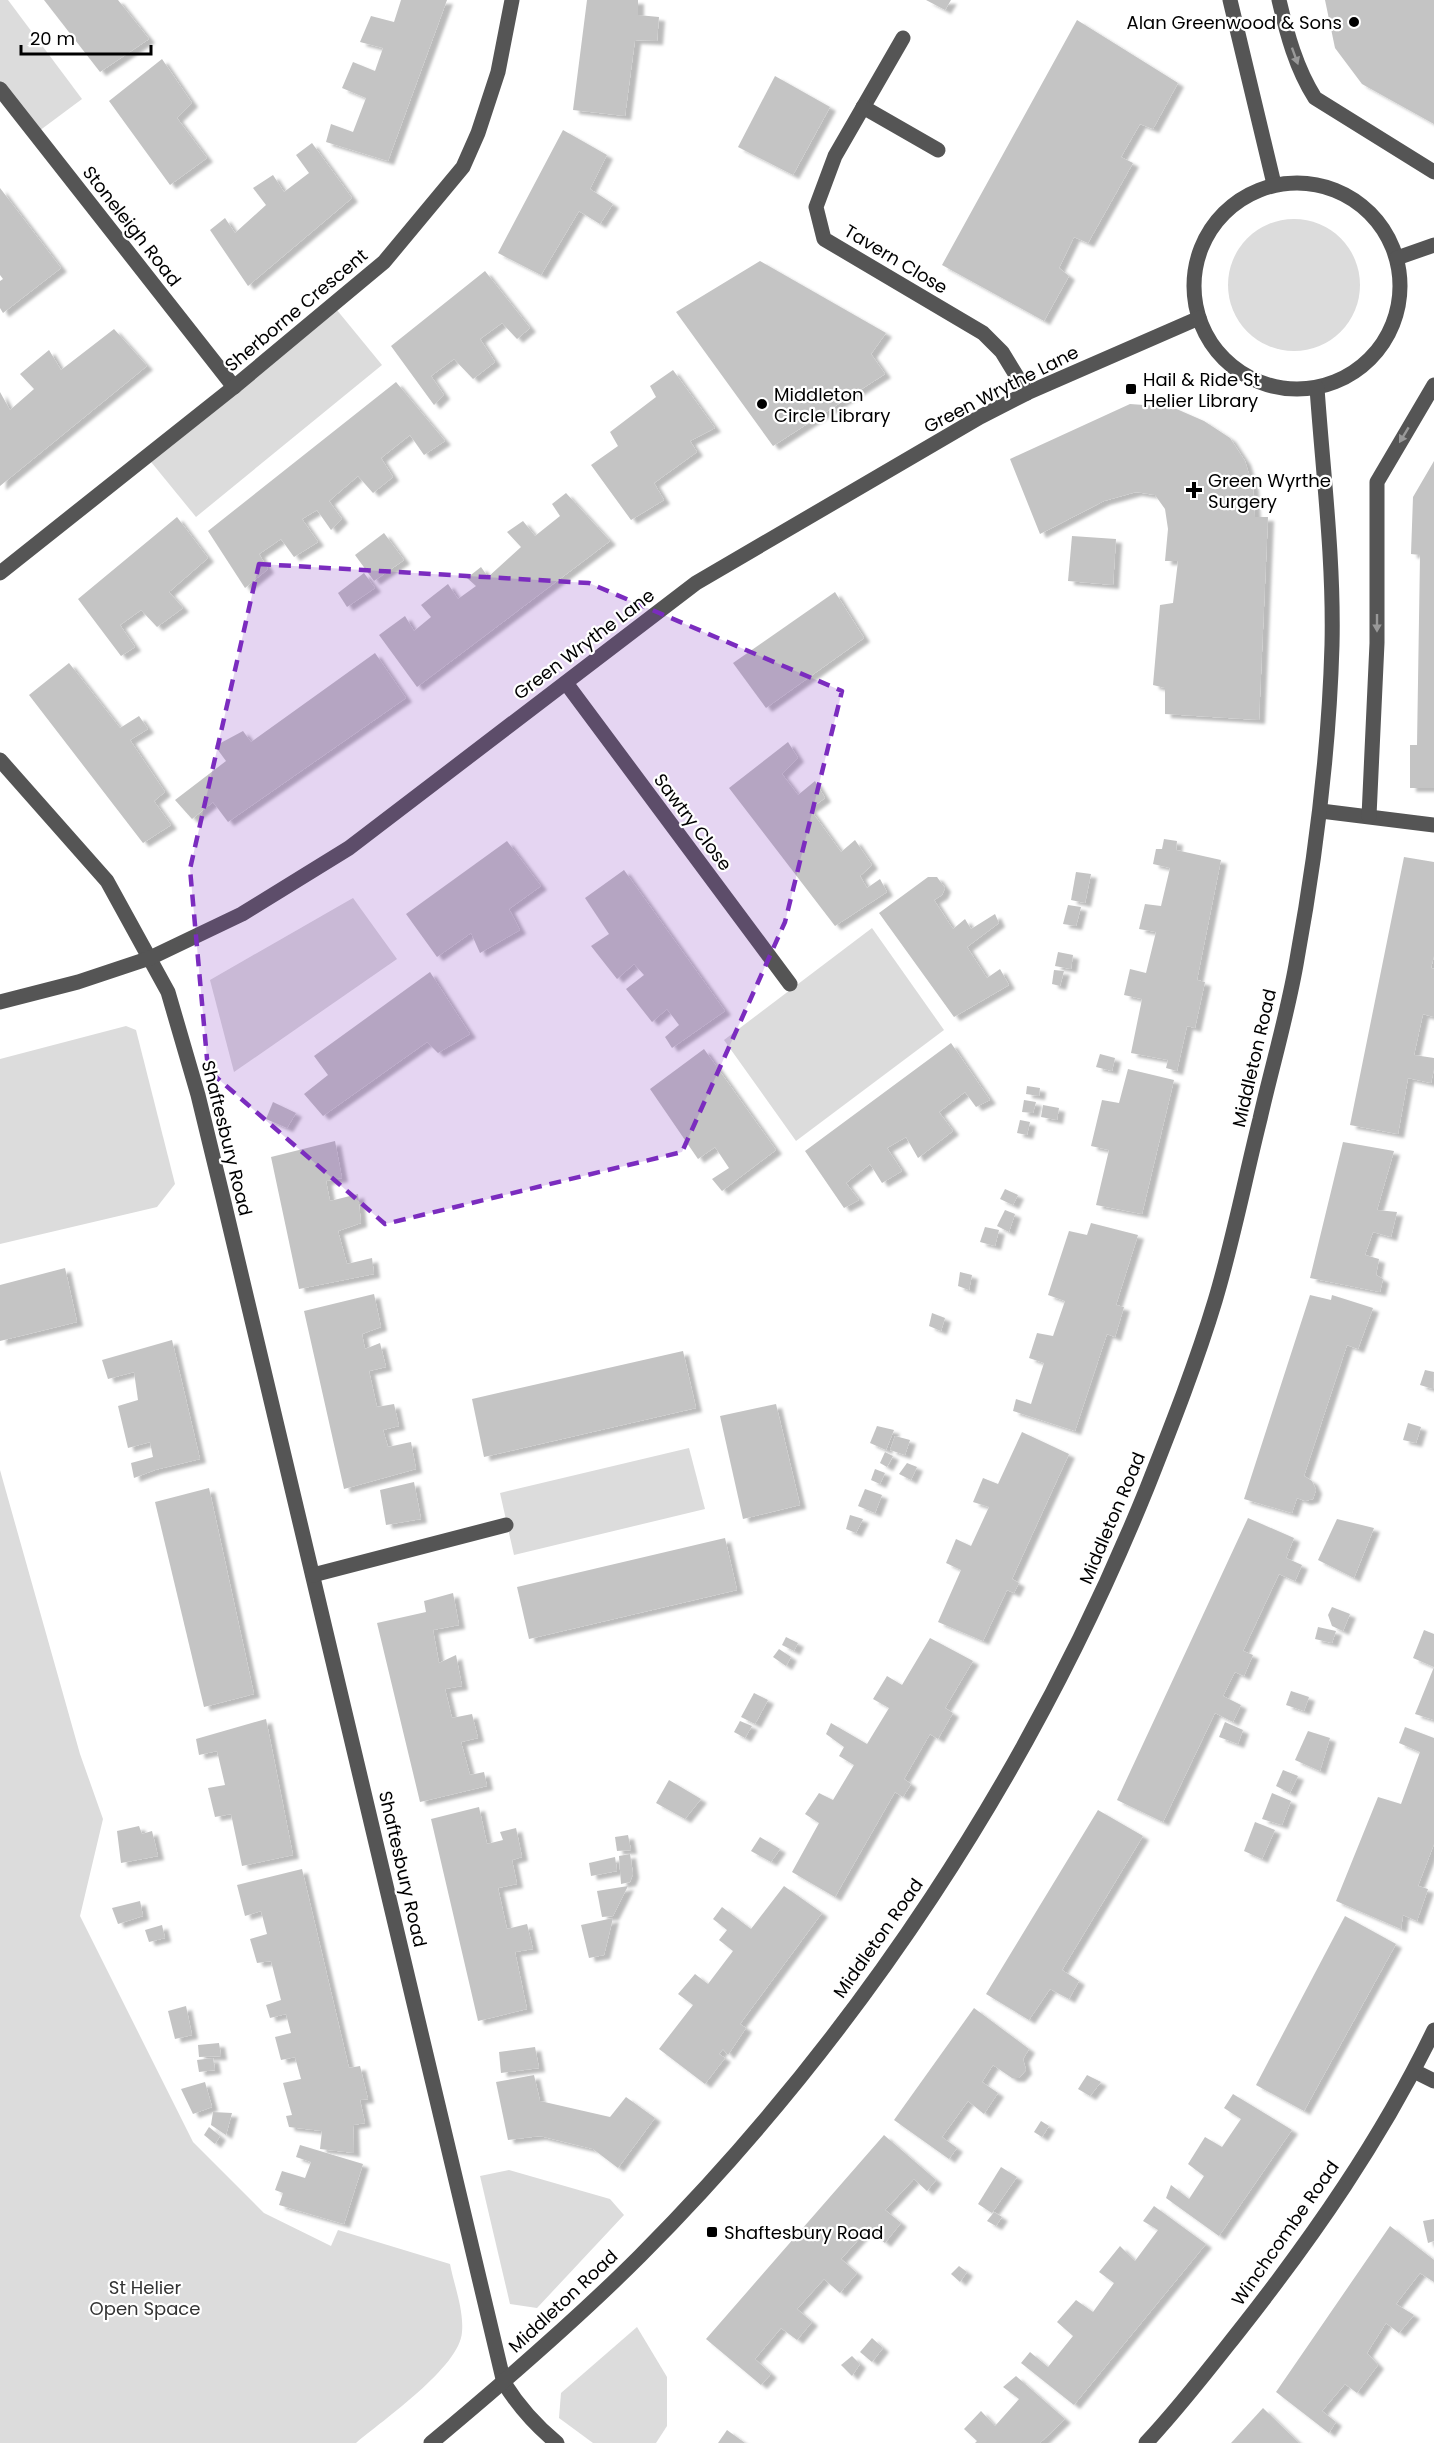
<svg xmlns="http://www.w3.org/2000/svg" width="1434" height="2443" font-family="Poppins,sans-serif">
  <defs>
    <filter id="shadow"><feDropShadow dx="6" dy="4" stdDeviation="1.5" flood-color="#0004"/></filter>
  </defs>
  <rect width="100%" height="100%" fill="#fff"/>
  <g fill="#dcdcdc">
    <path d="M0 0H8L82 99 35 134 0 89Z"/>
    <circle cx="1294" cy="285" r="66"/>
    <path d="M332 304 382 365 196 517 147 457Z"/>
    <path d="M353 898 397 959 234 1072 210 980Z"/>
    <path d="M872 928 944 1030 796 1141 724 1040Z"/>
    <path d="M126 1026 136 1030 175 1184 157 1207 0 1244V1059Z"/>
    <path d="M689 1448 705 1509 514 1555 500 1493Z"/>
    <path d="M0 1470 80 1754 103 1819 80 1916 193 2142 264 2213 331 2246 338 2230 450 2264C454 2285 464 2310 462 2332 460 2367 383 2420 356 2443H0Z"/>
    <path d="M509 2170 610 2199 624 2215 537 2308 510 2304 480 2176Z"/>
    <path d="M637 2327 667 2377V2426L656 2443H593L559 2418 561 2393Z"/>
  </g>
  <g fill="#c4c4c4" filter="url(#shadow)">
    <path d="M44 0H118L149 39 100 72Z"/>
    <path d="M401 0H447L388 161 326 142 331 124 353 132 366 98 342 88 353 62 375 71 383 48 360 42 371 16 394 22Z"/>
    <path d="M587 0H638V15L659 17 657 41 635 40 625 116 573 110Z"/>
    <path d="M926 0H951L945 10Z"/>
    <path d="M1325 0H1434V124L1362 84 1335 48Z"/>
    <path d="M1077 20 1178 83 1153 129 1140 124 1121 157 1133 163 1088 243 1074 237 1059 268 1069 276 1044 321 942 265Z"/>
    <path d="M162 59 192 103 177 118 207 158 170 185 109 101Z"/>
    <path d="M775 76 830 107 793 175 738 147Z"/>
    <path d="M563 130 607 155 590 189 613 204 600 224 579 211 541 275 498 253Z"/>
    <path d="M312 143 352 198 248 286 210 230 225 218 235 233 266 205 253 188 273 175 284 192 309 173 296 155Z"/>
    <path d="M0 188 61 268 3 313 0 308V281L3 279 0 275Z"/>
    <path d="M760 261 886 333 871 354 885 374 773 446 676 312Z"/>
    <path d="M485 271 530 328 517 339 502 323 480 339 495 362 473 379 454 359 431 376 444 395 434 405 391 346Z"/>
    <path d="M114 329 147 366 0 486V392L10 410 34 389 20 374 49 350 61 370Z"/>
    <path d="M673 370 715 428 690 441 697 452 654 483 664 500 631 520 591 465 618 446 610 432 656 397 650 386Z"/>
    <path d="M396 382 445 441 424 455 410 435 381 458 393 477 373 493 358 476 329 501 342 519 331 530 317 510 302 519 318 542 294 557 281 539 259 554 268 569 245 588 208 531Z"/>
    <path d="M1130 404 1172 407 1204 421 1230 438 1245 461 1253 487 1255 517H1268L1259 720 1165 714V688L1153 685 1160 605 1173 603 1178 561H1165L1168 529 1165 509 1155 495 1136 492 1104 501 1040 534 1010 459Z"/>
    <path d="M1434 461V788H1410V745H1417L1420 555 1411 554 1413 497Z"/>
    <path d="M566 493 610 541 417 687 379 635 405 616 414 631 431 617 421 605 448 584 458 599 476 586 467 578 481 567 488 577 521 547 507 532 523 521 535 536 560 516 552 504Z"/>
    <path d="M177 517 208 558 169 592 183 608 157 627 141 610 120 625 135 647 121 656 78 599Z"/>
    <path d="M384 533 404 560 374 581 355 555Z"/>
    <path d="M1072 536 1116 539 1113 585 1068 581Z"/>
    <path d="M364 573 375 588 347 607 338 593Z"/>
    <path d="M835 592 864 638 766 708 733 663Z"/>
    <path d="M375 653 406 698 228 822 213 802 192 819 175 800 226 761 215 746 243 731 251 742Z"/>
    <path d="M69 663 120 728 139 716 148 729 130 740 165 792 154 801 171 825 143 843 29 695Z"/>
    <path d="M788 742 798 758 782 774 798 795 815 781 825 798 810 809 841 852 855 840 872 865 860 876 867 888 880 879 887 892 835 926 729 788Z"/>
    <path d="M1164 839 1177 841 1176 850 1221 860 1197 980 1205 982 1195 1028 1187 1026 1177 1071 1166 1068 1168 1060 1131 1053 1142 999 1124 995 1130 969 1146 973 1156 932 1139 929 1145 904 1161 906 1170 868 1153 864 1156 849H1162Z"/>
    <path d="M507 841 541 886 509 909 520 930 480 953 471 933 437 957 406 914Z"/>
    <path d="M1404 857 1434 862V956L1431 968 1434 969V1017L1423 1014 1414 1055 1434 1058V1069L1431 1083 1408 1078 1398 1134 1350 1125Z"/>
    <path d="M624 870 725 1011 672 1048 665 1037 679 1025 667 1009 652 1022 626 989 644 975 634 964 617 979 591 946 609 934 585 898Z"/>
    <path d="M1076 872 1091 874 1085 903 1071 900Z"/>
    <path d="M928 877H937L945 888 942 895 934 900 953 929 965 919 971 929 995 914 999 923 967 947 987 978 1000 969 1009 985 954 1017 879 913Z"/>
    <path d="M1068 905 1081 907 1076 926 1063 924Z"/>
    <path d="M1058 952 1073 955 1071 969 1055 966Z"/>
    <path d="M1054 970 1064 971 1060 986 1052 984Z"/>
    <path d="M430 972 470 1034 438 1053 427 1042 323 1116 304 1094 328 1075 314 1056Z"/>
    <path d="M951 1043 990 1100 976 1107 965 1092 939 1112 953 1131 918 1158 906 1137 887 1148 902 1171 882 1183 870 1164 846 1183 859 1200 844 1208 805 1151Z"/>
    <path d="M704 1049 776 1150 722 1191 712 1179 729 1168 715 1147 698 1159 650 1089Z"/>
    <path d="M1100 1054 1115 1058 1112 1071 1096 1067Z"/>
    <path d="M1128 1069 1174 1080 1142 1214 1096 1205 1109 1150 1091 1146 1102 1100 1119 1103Z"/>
    <path d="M1027 1086 1040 1088 1039 1096 1026 1094Z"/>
    <path d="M1024 1100 1036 1102 1033 1113 1022 1112Z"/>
    <path d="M273 1102 296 1113 287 1128 266 1119Z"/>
    <path d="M1043 1105 1059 1108 1057 1120 1041 1117Z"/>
    <path d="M1020 1120 1030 1122 1027 1135 1017 1133Z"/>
    <path d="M335 1141 342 1178 326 1181 330 1201 358 1194 361 1223 338 1231 347 1264 372 1258 374 1274 299 1289 271 1157Z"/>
    <path d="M1343 1142 1394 1151 1377 1210 1397 1212 1391 1237 1373 1232 1365 1255 1379 1259 1376 1275 1383 1279 1380 1292 1310 1278Z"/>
    <path d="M1005 1189 1018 1195 1013 1205 1000 1199Z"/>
    <path d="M1005 1210 1015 1214 1009 1232 997 1226Z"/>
    <path d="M1091 1223 1138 1235 1116 1305 1124 1307 1115 1337 1107 1334 1075 1431 1013 1411 1016 1399 1031 1404 1044 1363 1029 1358 1037 1333 1053 1336 1065 1301 1048 1295 1069 1231 1087 1235Z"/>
    <path d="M985 1227 999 1230 995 1246 980 1242Z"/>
    <path d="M65 1268 77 1322 0 1341V1285Z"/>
    <path d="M960 1272 972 1275 969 1290 958 1286Z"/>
    <path d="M374 1294 381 1327 362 1334 365 1349 380 1343 386 1367 369 1371 377 1407 394 1404 399 1426 383 1430 388 1447 411 1442 416 1469 344 1489 304 1311Z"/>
    <path d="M1310 1295 1331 1300 1332 1295 1373 1308 1358 1349 1347 1345 1304 1476 1312 1481 1316 1490 1313 1499 1305 1501 1297 1498 1292 1513 1244 1499Z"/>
    <path d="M932 1313 945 1318 941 1331 929 1326Z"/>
    <path d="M172 1340 200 1459 155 1470 134 1478 131 1463 153 1457 150 1442 128 1448 118 1406 138 1400 134 1372 108 1379 102 1360Z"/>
    <path d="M683 1351 696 1408 484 1457 472 1399Z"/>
    <path d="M1425 1370 1434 1372 1433 1389 1420 1385Z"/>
    <path d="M776 1404 800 1505 743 1519 720 1416Z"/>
    <path d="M1408 1423 1421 1427 1416 1443 1403 1440Z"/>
    <path d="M877 1426 894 1430 886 1450 870 1443Z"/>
    <path d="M1022 1432 1069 1454 1012 1579 1019 1583 1014 1593 1007 1590 983 1641 938 1622 961 1570 946 1563 956 1539 971 1546 989 1507 973 1502 983 1478 998 1484Z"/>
    <path d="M895 1436 910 1440 905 1455 890 1450Z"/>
    <path d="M885 1452 893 1456 887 1467 880 1463Z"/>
    <path d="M907 1463 917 1467 911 1480 899 1474Z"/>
    <path d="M875 1469 885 1473 880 1484 871 1480Z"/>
    <path d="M414 1482 421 1519 386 1525 380 1490Z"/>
    <path d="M209 1488 254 1694 204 1707 155 1502Z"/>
    <path d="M865 1489 882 1495 875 1513 858 1506Z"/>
    <path d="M850 1515 863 1519 856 1533 846 1529Z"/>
    <path d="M1248 1518 1294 1538 1286 1558 1302 1565 1295 1581 1279 1574 1243 1651 1253 1655 1244 1676 1235 1672 1223 1696 1241 1705 1233 1722 1215 1713 1163 1822 1117 1800Z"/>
    <path d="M1337 1519 1374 1528 1354 1578 1318 1560Z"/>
    <path d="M725 1538 737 1590 529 1639 517 1587Z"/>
    <path d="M453 1593 459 1625 433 1630 439 1663 456 1655 462 1686 445 1689 452 1718 472 1714 478 1738 461 1742 470 1775 484 1772 487 1786 420 1802 377 1623 426 1612 424 1601Z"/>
    <path d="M1332 1607 1350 1614 1343 1631 1332 1626 1328 1615Z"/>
    <path d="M1318 1627 1336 1631 1332 1643 1315 1639Z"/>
    <path d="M1424 1630 1434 1634V1720L1415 1714 1434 1667 1413 1658Z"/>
    <path d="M786 1637 798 1643 794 1651 782 1645Z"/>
    <path d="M930 1638 973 1661 945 1708 953 1713 938 1739 930 1734 904 1779 911 1784 903 1797 895 1792 835 1897 792 1872 819 1823 805 1814 819 1793 833 1800 854 1765 839 1756 844 1747 826 1734 831 1723 867 1744 889 1708 873 1699 887 1676 902 1685Z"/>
    <path d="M779 1649 791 1657 786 1666 773 1657Z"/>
    <path d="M1291 1691 1309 1697 1304 1711 1286 1705Z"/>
    <path d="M754 1693 768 1700 755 1724 741 1717Z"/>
    <path d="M266 1719 293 1855 242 1866 231 1814 215 1817 208 1788 225 1785 217 1751 199 1755 196 1739Z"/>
    <path d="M740 1721 752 1726 745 1738 734 1732Z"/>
    <path d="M1225 1722 1243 1730 1238 1744 1219 1737Z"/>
    <path d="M1405 1727 1434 1738V1844L1418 1886 1428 1889 1417 1921 1403 1915 1401 1929 1336 1901 1378 1797 1401 1804 1420 1752 1399 1743Z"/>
    <path d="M1308 1731 1330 1738 1320 1771 1295 1760Z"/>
    <path d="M1283 1770 1298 1776 1290 1793 1276 1786Z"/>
    <path d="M669 1780 701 1799 685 1819 656 1803Z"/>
    <path d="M1272 1793 1291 1801 1282 1825 1262 1819Z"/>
    <path d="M479 1807 487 1844 503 1840 500 1832 516 1828 522 1857 512 1860 517 1884 498 1888 507 1929 527 1924 533 1949 515 1952 527 2009 478 2021 431 1819Z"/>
    <path d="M1098 1810 1143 1836 1062 1970 1079 1981 1069 1999 1050 1989 1029 2020 986 1994Z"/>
    <path d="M1255 1822 1275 1830 1262 1859 1244 1851Z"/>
    <path d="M139 1826 142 1834 152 1831 158 1856 121 1863 117 1831Z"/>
    <path d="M628 1835 631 1850 617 1851 615 1837Z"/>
    <path d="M760 1837 780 1849 771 1862 751 1851Z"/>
    <path d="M630 1854 633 1874 630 1882 621 1884 619 1856Z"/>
    <path d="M615 1857 617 1871 591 1876 589 1863Z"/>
    <path d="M302 1869 349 2068 360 2066 368 2099 360 2100 365 2123 353 2125 354 2153 320 2149 322 2131 289 2127 286 2116 292 2115 283 2083 301 2079 295 2057 281 2060 275 2037 291 2033 286 2014 270 2018 266 2005 281 2000 271 1961 257 1963 250 1939 267 1934 261 1911 245 1916 237 1885Z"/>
    <path d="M628 1886 613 1916 602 1917 597 1891Z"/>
    <path d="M784 1886 822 1913 740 2024 746 2028 728 2055 723 2049 719 2054 725 2058 705 2084 659 2049 693 2005 678 1994 695 1974 708 1984 733 1951 719 1940 727 1930 713 1919 722 1907 751 1929Z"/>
    <path d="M140 1901 143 1916 118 1924 112 1908Z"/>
    <path d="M1345 1916 1396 1944 1304 2111 1256 2085Z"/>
    <path d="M613 1918 604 1955 589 1958 581 1925Z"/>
    <path d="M162 1925 165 1938 149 1942 145 1930Z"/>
    <path d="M186 2006 192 2035 175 2039 168 2011Z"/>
    <path d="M974 2008 1029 2049 1023 2059 1026 2070 1019 2078H1012L993 2065 982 2082 998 2093 984 2114 968 2101 942 2137 957 2148 949 2159 894 2120Z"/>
    <path d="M219 2043 221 2056 199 2057 198 2045Z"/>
    <path d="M535 2047 539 2068 501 2073 499 2052Z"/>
    <path d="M213 2058 215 2070 199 2072 197 2060Z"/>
    <path d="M534 2075 540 2101 610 2117 626 2097 655 2118 618 2168 593 2149 540 2136 508 2140 496 2082Z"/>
    <path d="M1087 2075 1101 2082 1090 2096 1078 2089Z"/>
    <path d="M205 2082 212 2107 193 2114 181 2089Z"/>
    <path d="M1233 2094 1292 2130 1219 2236 1166 2198 1171 2185 1189 2199 1204 2176 1188 2164 1205 2137 1222 2147 1241 2119 1224 2108Z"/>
    <path d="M213 2112 232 2113 226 2135 211 2125Z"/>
    <path d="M1041 2121 1049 2126 1042 2137 1034 2132Z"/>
    <path d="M209 2127 220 2136 215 2144 204 2135Z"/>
    <path d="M884 2135 936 2180 927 2191 914 2179 885 2210 901 2223 885 2243 868 2229 841 2259 857 2273 840 2293 824 2279 797 2309 812 2322 797 2340 781 2328 755 2359 771 2374 761 2385 706 2339Z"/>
    <path d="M300 2145 363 2164 344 2224 279 2205 283 2193 275 2190 282 2171 305 2178 311 2162 296 2157Z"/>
    <path d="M1001 2167 1017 2177 992 2213 978 2204Z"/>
    <path d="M1154 2206 1206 2244 1074 2405 1021 2363 1030 2352 1048 2367 1073 2336 1057 2322 1076 2300 1093 2312 1114 2283 1099 2272 1120 2246 1135 2261 1158 2230 1143 2221Z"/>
    <path d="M994 2212 1002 2217 996 2226 987 2221Z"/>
    <path d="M1434 2219V2241L1428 2243 1423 2221Z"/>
    <path d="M1390 2226 1434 2260V2282L1420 2273 1396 2304 1414 2315 1399 2333 1386 2323 1367 2353 1378 2365 1357 2393 1345 2384 1322 2411 1336 2422 1329 2433 1276 2392Z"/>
    <path d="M959 2266 967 2272 960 2282 951 2274Z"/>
    <path d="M872 2338 883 2348 872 2362 860 2352Z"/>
    <path d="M852 2356 860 2364 852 2376 841 2365Z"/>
    <path d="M1016 2376 1065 2419 1040 2443H975L977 2441 964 2429 981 2411 995 2426 1019 2399 1003 2387Z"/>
    <path d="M1263 2408 1299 2443H1231Z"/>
    <path d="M727 2430 745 2443H718Z"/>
  </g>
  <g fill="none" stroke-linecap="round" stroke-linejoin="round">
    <g stroke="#555" stroke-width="15">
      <path d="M1230 0 1274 184"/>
      <path d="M1279 0C1287 34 1296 68 1315 98L1434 172"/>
      <path d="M903 38 835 156 816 207 824 239 983 333 1002 352 1027 393"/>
      <path d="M0 89 234 387"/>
      <path d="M863 107 938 150"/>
      <circle cx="1297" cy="286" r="103"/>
      <path d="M1397 258 1434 245"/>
      <path d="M0 573 234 387 384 262 463 167 478 133 498 72 512 0"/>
      <path d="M566 683 790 984"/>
      <path d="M0 760 107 881 168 992 198 1095 223 1198 504 2383C519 2407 535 2425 557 2443"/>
      <path d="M1321 811 1434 825"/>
      <path d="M1369 816 1377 643V482L1434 385"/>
      <path d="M0 1002 78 982 150 958 242 914 349 848 696 583 980 417 1027 393 1199 318"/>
      <path d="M313 1575 506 1525"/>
      <path d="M1414 2071 1434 2081"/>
      <path d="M431 2443C503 2383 574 2322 640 2256 858 2037 1031 1774 1147 1488 1171 1427 1196 1364 1215 1301 1233 1241 1245 1179 1260 1119 1272 1066 1288 1013 1297 959 1316 855 1329 751 1332 645 1334 560 1323 473 1317 388"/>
      <path d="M1146 2443C1179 2408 1209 2369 1239 2331 1313 2237 1382 2138 1434 2030"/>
    </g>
  </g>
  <defs><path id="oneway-solid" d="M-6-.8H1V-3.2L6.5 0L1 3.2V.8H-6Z" transform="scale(1.5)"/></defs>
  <g fill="#999">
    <use href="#oneway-solid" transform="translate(1295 56) rotate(70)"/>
    <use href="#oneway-solid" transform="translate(1404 435) rotate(121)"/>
    <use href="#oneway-solid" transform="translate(1377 623) rotate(90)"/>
  </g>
  <path fill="#7b2cbf" fill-opacity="0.2" stroke="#7b2cbf" stroke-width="4.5" stroke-dasharray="12 8" stroke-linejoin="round" d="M259 564 589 583 842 691 785 922 682 1152 385 1224 208 1070 190 869Z"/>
  <g fill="#000" stroke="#fff" stroke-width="2">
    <circle cx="1354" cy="22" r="6"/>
    <rect x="1125" y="383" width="12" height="12" rx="3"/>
    <circle cx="762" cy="404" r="6"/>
    <path d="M1191 481h6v6h6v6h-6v6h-6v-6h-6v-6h6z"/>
    <rect x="706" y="2226" width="12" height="12" rx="3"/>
  </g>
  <g text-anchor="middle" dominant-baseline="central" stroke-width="4.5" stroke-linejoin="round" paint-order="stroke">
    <g font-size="18" fill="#000" stroke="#fff" text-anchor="start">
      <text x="1342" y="22" text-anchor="end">Alan Greenwood &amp; Sons</text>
      <text x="1143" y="379">Hail &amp; Ride St<tspan x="1143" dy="21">Helier Library</tspan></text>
      <text x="774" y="394">Middleton<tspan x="774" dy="21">Circle Library</tspan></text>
      <text x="1208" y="480">Green Wyrthe<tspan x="1208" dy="21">Surgery</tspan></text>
      <text x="724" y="2232">Shaftesbury Road</text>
    </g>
    <g font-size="18" fill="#000" stroke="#fff">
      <text transform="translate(132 226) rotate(52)">Stoneleigh Road</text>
      <text transform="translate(896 259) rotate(31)">Tavern Close</text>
      <text transform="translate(296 310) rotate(-40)">Sherborne Crescent</text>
      <text transform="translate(1001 389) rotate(-27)">Green Wrythe Lane</text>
      <text transform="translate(584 644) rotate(-37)">Green Wrythe Lane</text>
      <text transform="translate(693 822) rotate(53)">Sawtry Close</text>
      <text transform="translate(1254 1058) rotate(-77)">Middleton Road</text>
      <text transform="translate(227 1138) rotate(76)">Shaftesbury Road</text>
      <text transform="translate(1112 1518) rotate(-67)">Middleton Road</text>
      <text transform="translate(403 1869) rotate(77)">Shaftesbury Road</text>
      <text transform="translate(878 1938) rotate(-55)">Middleton Road</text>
      <text transform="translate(1285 2233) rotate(-55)">Winchcombe Road</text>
      <text transform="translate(563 2301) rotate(-43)">Middleton Road</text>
    </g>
    <g font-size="18" fill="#333" stroke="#fff">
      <text x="145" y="2287">St Helier<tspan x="145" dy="21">Open Space</tspan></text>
    </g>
  </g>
  <path d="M21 45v9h130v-9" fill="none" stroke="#000000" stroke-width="3"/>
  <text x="30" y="45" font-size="18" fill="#000000" stroke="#ffffff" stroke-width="4.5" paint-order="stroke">20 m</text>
</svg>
